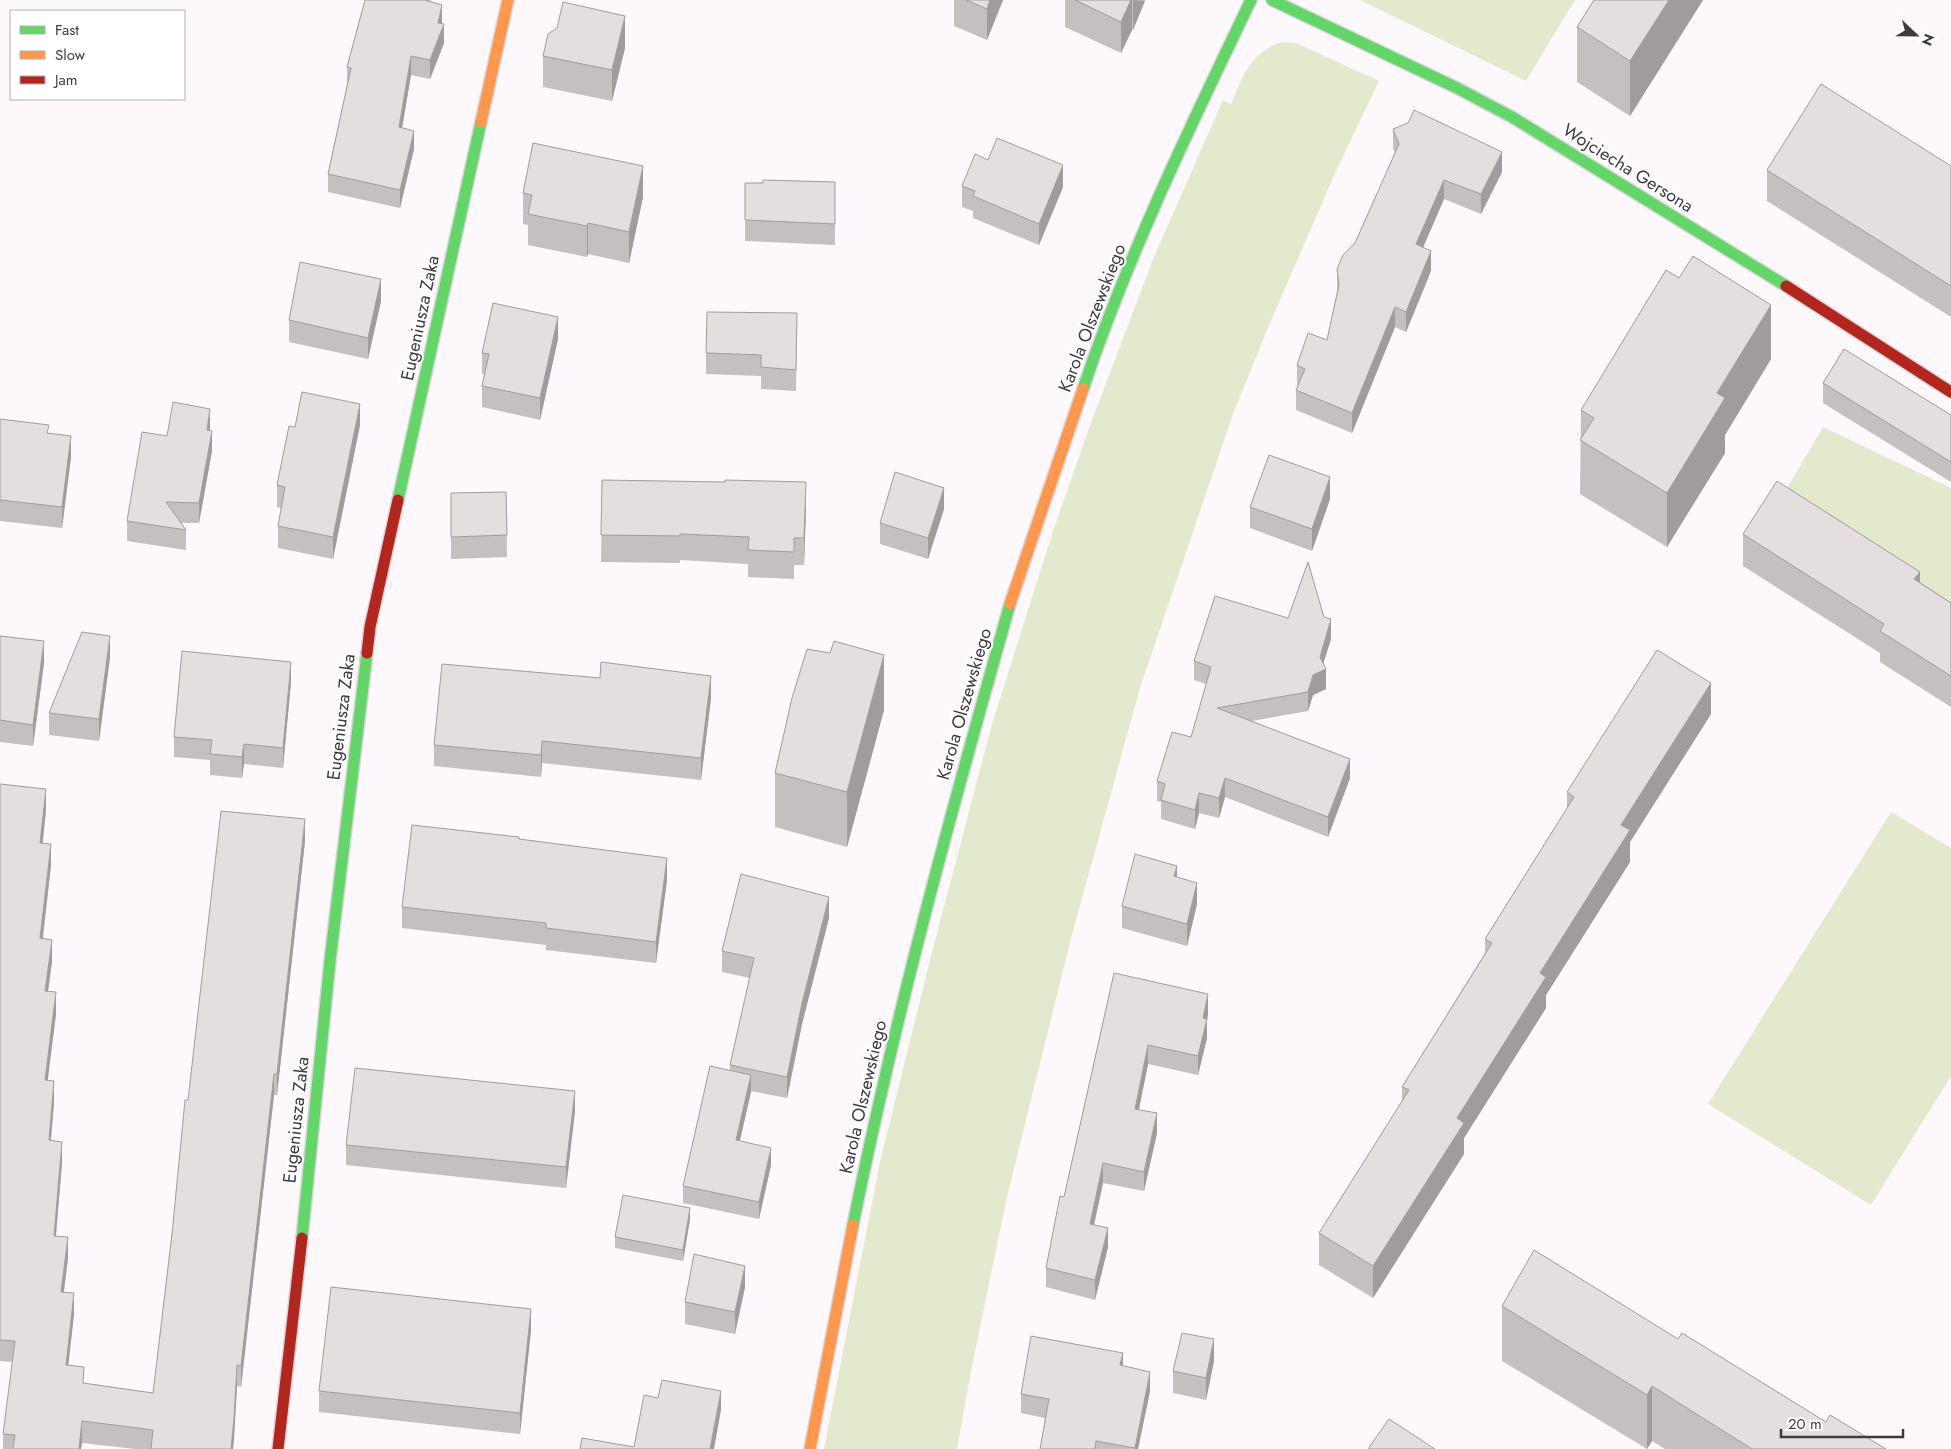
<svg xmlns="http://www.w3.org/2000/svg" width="1951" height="1449" font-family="Jost,sans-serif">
  <rect width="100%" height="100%" fill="#fcf8fc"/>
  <g fill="#e3e9cd">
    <path d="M1360 0H1575L1526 81Z"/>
    <path d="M1281 42 1296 43 1379 81 1336 171 1270 323 1233 414 1140 688 1071 938 1007 1197 973 1361 957 1449H824L880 1162 930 960 992 724 1054 528 1092 420 1154 257 1223 100 1231 104C1244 75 1249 54 1281 42Z"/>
    <path d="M1823 427 1951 488V609L1783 495Z"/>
    <path d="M1891 812 1951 848V1076L1871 1205 1708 1104Z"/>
  </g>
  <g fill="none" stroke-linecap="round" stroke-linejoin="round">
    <g stroke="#d9d4d9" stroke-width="14">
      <g id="fast">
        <path d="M1272 0 1457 88 1512 117 1786 286"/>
        <path d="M1083 389C1128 255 1190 127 1251 0"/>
        <path d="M398 500 481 122"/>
        <path d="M853 1225C895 1015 952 809 1010 604"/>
        <path d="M302 1238 330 961 367 653"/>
      </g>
    </g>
    <g stroke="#d9d4d9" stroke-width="14">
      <g id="slow">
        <path d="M481 122 508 0"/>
        <path d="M1010 604 1083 389"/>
        <path d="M810 1449 853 1225"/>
      </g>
    </g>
    <g stroke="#d9d4d9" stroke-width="14">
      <g id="jam">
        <path d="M1786 286 1951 392"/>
        <path d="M367 653 370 627 398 500"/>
        <path d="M278 1449 302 1238"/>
      </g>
    </g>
    <use href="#fast" stroke="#63d668" stroke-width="11"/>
    <use href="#slow" stroke="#ff974d" stroke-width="11"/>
    <use href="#jam" stroke="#b3261e" stroke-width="11"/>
  </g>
  <g fill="#c5bfc0">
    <path d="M365 0H431L430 1 442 24 444 43 430 79 411 75 402 128 414 149 400 208 328 192V174L347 85V67Z"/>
    <path d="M954 0H1003L987 40 954 26Z"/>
    <path d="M1065 0H1145L1133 30H1132L1121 53 1065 27Z"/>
    <path d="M1594 0H1703L1630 116 1577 82V27Z"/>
    <path d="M557 28 625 48 612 101 543 87V56Z"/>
    <path d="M1393 129 1502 172 1481 214 1444 199 1423 247 1431 271 1406 332 1395 327 1352 433 1296 410V390L1298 386 1297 385V365L1327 340 1337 292V269L1355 243 1395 153 1393 149Z"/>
    <path d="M988 160 1063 187 1039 245 973 218V211L962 207V186Z"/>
    <path d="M1951 166V317L1767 201V170Z"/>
    <path d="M835 182V245L745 241V183Z"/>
    <path d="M523 193 643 197 629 263 588 254 587 257 528 245V225L523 224Z"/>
    <path d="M1679 278 1771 359 1725 435V453L1667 547 1580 494 1581 410Z"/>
    <path d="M381 301 368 359 289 342V320Z"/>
    <path d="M797 313 796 391 761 389V376L706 374V353Z"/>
    <path d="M558 339 540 420 482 407V386L484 374H482V353Z"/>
    <path d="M1823 383 1951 415V482L1823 403Z"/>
    <path d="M0 419 49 433 71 457 62 528 0 521Z"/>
    <path d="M360 425 333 559 278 548V526L281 508 277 507V485L295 427Z"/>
    <path d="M210 430 212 451 199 523H181L186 530V550L127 541V521L167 436Z"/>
    <path d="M602 480 806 509 804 565H794V579L748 577V564L680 560V563L601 562Z"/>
    <path d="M506 492 507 557 451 559V493Z"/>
    <path d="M1330 499 1312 551 1250 528V507Z"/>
    <path d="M944 509 928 559 880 544V523Z"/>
    <path d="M1743 534 1920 582 1951 603V707L1880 662V653L1743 566Z"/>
    <path d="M1324 617 1331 639 1323 664 1326 689 1313 695 1308 711 1252 721 1350 778 1328 837 1225 797 1219 818 1199 813 1195 829 1161 819V802L1157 801V781L1191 737 1206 684 1194 680V661L1288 618Z"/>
    <path d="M0 636 44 663 33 746 0 742Z"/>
    <path d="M830 653 884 710 847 847 775 827V773Z"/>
    <path d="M110 657 99 741 49 735V713Z"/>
    <path d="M291 682 283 768 244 764 242 778 210 775V760L174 757V737Z"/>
    <path d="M711 698 701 780 542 763 541 777 434 766V745Z"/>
    <path d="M1711 714 1630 842V862L1546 995V1008L1464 1138V1154L1373 1298 1319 1265V1233L1402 1102V1087L1485 953V939L1567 808V792Z"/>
    <path d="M0 784 46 810 43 843 51 865 43 939 52 961 48 992 56 1014 47 1081 54 1102 51 1140 62 1163 56 1236 68 1258 64 1292 74 1314 68 1365 84 1383 153 1393 188 1100 305 841 277 1095H274L241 1387 237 1386 233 1449H135L82 1443 81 1449H3V1434L13 1362 0 1361Z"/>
    <path d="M519 839 667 880 656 963 546 950V945L402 928V907Z"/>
    <path d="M1197 904 1187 946 1122 928V906Z"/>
    <path d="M829 918 802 1024 787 1098 751 1091 740 1141 771 1165 759 1219 683 1203V1186L730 1070V1065L750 978 722 972V951Z"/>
    <path d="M1114 973 1208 1014 1207 1020V1038L1198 1075 1148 1064 1139 1110 1157 1133 1144 1191 1103 1183 1094 1225 1108 1247 1095 1300 1046 1287V1268L1064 1197Z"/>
    <path d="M575 1111 566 1188 346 1165V1145Z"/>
    <path d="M690 1219 683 1261 615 1248V1237Z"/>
    <path d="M745 1287 735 1334 685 1324V1302Z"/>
    <path d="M1502 1306 1678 1339 1826 1422 1886 1449H1665L1652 1441 1647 1449 1502 1361Z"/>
    <path d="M531 1330 520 1434 319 1412V1391Z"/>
    <path d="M1214 1361 1206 1400 1173 1393V1371Z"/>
    <path d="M1123 1366 1150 1391 1138 1449H1040L1045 1418 1021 1413V1394Z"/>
  </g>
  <g fill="#a09b9c">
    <path d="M990 0H1003L987 40V9Z"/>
    <path d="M1131 0H1132V30L1121 53V22Z"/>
    <path d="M1133 0 1145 1 1133 30Z"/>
    <path d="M1669 0H1703L1630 116V61Z"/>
    <path d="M442 5V23L440 36 444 24V43L430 79V60Z"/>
    <path d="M625 16V48L612 101V70Z"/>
    <path d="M411 56V75L399 146V127Z"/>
    <path d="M414 131V149L400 208V190Z"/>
    <path d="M1502 152V172L1481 214V194Z"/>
    <path d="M1063 165V187L1039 245V224Z"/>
    <path d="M643 166V197L629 263V232Z"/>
    <path d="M1444 180V199L1416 264V244Z"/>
    <path d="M588 223V254L587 257V226Z"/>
    <path d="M1431 251V271L1406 332V312Z"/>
    <path d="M381 279V301L368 359V338Z"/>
    <path d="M1771 305V359L1725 435V453L1667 547V493L1717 393Z"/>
    <path d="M1395 307V327L1352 433V413Z"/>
    <path d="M558 317V339L540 420V398Z"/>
    <path d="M360 404V425L333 559V537Z"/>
    <path d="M210 409V429L207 450V430Z"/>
    <path d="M212 431V451L199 523V503Z"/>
    <path d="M71 436V457L62 528V507Z"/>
    <path d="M1330 477V499L1312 551V529Z"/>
    <path d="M806 482V509L804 565V538Z"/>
    <path d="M944 488V509L928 559V538Z"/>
    <path d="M1920 572V603L1914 579Z"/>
    <path d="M1331 619V639L1321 671 1326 669V689L1313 695 1308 711V692L1320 657Z"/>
    <path d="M110 636V657L99 741V719Z"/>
    <path d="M44 641V663L33 746V725Z"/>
    <path d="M884 655V710L847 847V792Z"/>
    <path d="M291 662V682L283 768V748Z"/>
    <path d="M711 676V698L701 780V758Z"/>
    <path d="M1711 683V714L1630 842V862L1546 995V1008L1464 1138V1154L1373 1298V1266L1457 1118 1621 825Z"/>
    <path d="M542 741V763L541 777V755Z"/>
    <path d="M244 744V764L242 778V757Z"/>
    <path d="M1350 759V778L1328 837V817Z"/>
    <path d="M1225 778V797L1219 818V798Z"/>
    <path d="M46 789V810L40 864V843Z"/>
    <path d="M1199 793V813L1195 829V810Z"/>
    <path d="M305 819V841L277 1095V1074Z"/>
    <path d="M51 844V865L40 959V938Z"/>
    <path d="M667 858V880L656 963V942Z"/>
    <path d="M1177 866V887L1174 876Z"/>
    <path d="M1197 883V904L1187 946V924Z"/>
    <path d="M829 897V918L802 1024 787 1098V1077L802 1003Z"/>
    <path d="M52 940V961L45 1013V991Z"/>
    <path d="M56 992V1014L45 1102V1080Z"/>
    <path d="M1208 994V1014L1207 1020V1038L1198 1075V1056L1203 1018Z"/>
    <path d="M1148 1045V1064L1135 1128V1109Z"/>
    <path d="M274 1074V1095L241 1387V1366Z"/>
    <path d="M751 1075V1092L736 1157V1140Z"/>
    <path d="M54 1081V1102L49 1161V1140Z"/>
    <path d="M575 1091V1111L566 1188V1167Z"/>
    <path d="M1157 1113V1133L1144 1191V1172Z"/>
    <path d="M62 1142V1163L54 1257V1236Z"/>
    <path d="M771 1148V1165L759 1219V1202Z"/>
    <path d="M1103 1163V1183L1090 1243V1224Z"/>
    <path d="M690 1208V1219L683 1261V1250Z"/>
    <path d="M1108 1228V1247L1095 1300V1280Z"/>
    <path d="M68 1237V1258L61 1313V1292Z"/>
    <path d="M745 1266V1287L735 1334V1312Z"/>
    <path d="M74 1293V1314L66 1386V1365Z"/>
    <path d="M531 1309V1330L520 1434V1413Z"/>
    <path d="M1214 1339V1361L1206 1400V1378Z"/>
    <path d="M1123 1353V1373L1120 1365Z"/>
    <path d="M237 1365V1386L234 1439 233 1449H231Z"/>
    <path d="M1150 1372V1391L1138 1449H1135Z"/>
    <path d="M1652 1386V1441L1647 1449V1395Z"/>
    <path d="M721 1391V1410L714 1449H710Z"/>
    <path d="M82 1421V1443L81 1449H79Z"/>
  </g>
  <g fill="#e5dedf" stroke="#a09b9c">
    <path d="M365 0H425L442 5 438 23 444 24 430 60 411 56 399 127 414 131 400 190 328 174 351 68 347 67Z"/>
    <path d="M966 0H990L987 9Z"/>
    <path d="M1075 0H1131L1121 22Z"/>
    <path d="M1594 0H1669L1630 61 1577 27Z"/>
    <path d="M563 2 625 16 612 70 543 56 548 34 557 28Z"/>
    <path d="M1821 84 1951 166V286L1767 170Z"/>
    <path d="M1414 110 1502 152 1481 194 1444 180 1416 244 1431 251 1406 312 1395 307 1352 413 1296 390 1305 369 1297 365 1308 333 1327 340 1339 285 1337 269 1343 255 1355 243 1399 144 1393 129 1408 123Z"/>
    <path d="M997 138 1063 165 1039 224 973 196 975 191 962 186 975 154 988 160Z"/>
    <path d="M533 143 643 166 629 232 588 223 587 226 528 214 532 195 523 193Z"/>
    <path d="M763 180 835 182V224L745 220V183H763Z"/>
    <path d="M1693 256 1771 305 1717 393 1725 398 1667 493 1580 440 1594 418 1581 410 1666 270 1679 278Z"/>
    <path d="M300 262 381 279 368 338 289 320Z"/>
    <path d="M493 303 558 317 540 398 482 386 489 354 482 353Z"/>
    <path d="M707 312 797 313 796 370 761 367V355L706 353Z"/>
    <path d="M1844 349 1951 415V462L1823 383Z"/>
    <path d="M302 392 360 404 333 537 278 526 285 487 277 485 289 426 295 427Z"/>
    <path d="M173 402 210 409 207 430 212 431 199 503 166 502 186 530 127 521 142 432 167 436Z"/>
    <path d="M0 419 49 425 47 433 71 436 62 507 0 500Z"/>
    <path d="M1269 455 1330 477 1312 529 1250 507Z"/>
    <path d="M895 472 944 488 928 538 880 523Z"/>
    <path d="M602 480 725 482V480L806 482 804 538H794V552L748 550 749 537 680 534V536L601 535Z"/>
    <path d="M1777 481 1920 572 1914 579 1951 603V676L1880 631 1884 624 1743 534Z"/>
    <path d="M506 492 507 535 451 537V493Z"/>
    <path d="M1308 562 1324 617 1331 619 1320 657 1326 669 1313 675 1308 692 1217 708 1350 759 1328 817 1225 778 1219 798 1199 793 1195 810 1161 800 1165 784 1157 781 1172 732 1191 737 1211 667 1194 661 1215 596 1288 618Z"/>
    <path d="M82 632 110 636 99 719 49 713Z"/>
    <path d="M0 636 44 641 33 725 0 720Z"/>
    <path d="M834 641 884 655 847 792 775 773 792 698 807 649 830 653Z"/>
    <path d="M1657 650 1711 683 1621 825 1630 830 1540 973 1546 977 1457 1118 1464 1123 1373 1266 1319 1233 1409 1090 1402 1087 1492 943 1485 939 1574 797 1567 792Z"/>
    <path d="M182 651 291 662 283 748 244 744 242 757 210 754 212 740 174 737Z"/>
    <path d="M601 662 711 676 701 758 542 741 541 755 434 745 442 664 600 678Z"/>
    <path d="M0 784 46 789 40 843 51 844 40 938 52 940 45 991 56 992 45 1080 54 1081 49 1140 62 1142 54 1236 68 1237 61 1292 74 1293 66 1365 84 1367 83 1383 153 1393 172 1234 185 1100H188L221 811 305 819 277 1074H274L241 1366 237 1365 234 1418 231 1449H151L153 1430 82 1421 79 1449H13L15 1435 3 1434 15 1341 0 1340Z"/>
    <path d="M412 825 519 837V839L667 858 656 942 546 928V923L402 907Z"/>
    <path d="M1135 854 1177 866 1174 876 1197 883 1187 924 1122 906Z"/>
    <path d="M741 874 829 897 802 1003 787 1077 730 1065 754 958 722 951Z"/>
    <path d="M1114 973 1208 994 1203 1018 1207 1019 1198 1056 1148 1045 1135 1109 1157 1113 1144 1172 1103 1163 1090 1224 1108 1228 1095 1280 1046 1268 1060 1196 1064 1197Z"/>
    <path d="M710 1066 751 1075 736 1140 771 1148 759 1202 683 1186Z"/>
    <path d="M355 1068 575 1091 566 1167 346 1145Z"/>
    <path d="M623 1195 690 1208 683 1250 615 1237Z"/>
    <path d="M1534 1250 1678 1339 1682 1333 1826 1422 1830 1415 1886 1449H1752L1652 1386 1647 1395 1502 1306Z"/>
    <path d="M694 1254 745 1266 735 1312 685 1302Z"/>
    <path d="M331 1287 531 1309 520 1413 319 1391Z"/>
    <path d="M1182 1333 1214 1339 1206 1378 1173 1371Z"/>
    <path d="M1031 1336 1123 1353 1120 1365 1150 1372 1135 1448 1096 1441 1095 1449H1040L1049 1399 1021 1394Z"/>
    <path d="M662 1380 721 1391 710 1449H580L582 1438 634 1447 644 1395 658 1398Z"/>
    <path d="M1389 1419 1435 1449H1368Z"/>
  </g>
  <g text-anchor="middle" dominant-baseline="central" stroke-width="4" stroke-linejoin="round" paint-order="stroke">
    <g font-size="18" fill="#403940" stroke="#fff">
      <text transform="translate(1628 168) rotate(32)">Wojciecha Gersona</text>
      <text transform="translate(420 318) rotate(-78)">Eugeniusza Zaka</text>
      <text transform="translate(1092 318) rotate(-69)">Karola Olszewskiego</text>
      <text transform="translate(964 704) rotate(-74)">Karola Olszewskiego</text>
      <text transform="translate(341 717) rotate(-83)">Eugeniusza Zaka</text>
      <text transform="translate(863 1097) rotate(-77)">Karola Olszewskiego</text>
      <text transform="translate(296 1120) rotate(-84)">Eugeniusza Zaka</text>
    </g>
  </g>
  <rect x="10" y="10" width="175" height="90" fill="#ffffff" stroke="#b3b0b3"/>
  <rect x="20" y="26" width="25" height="8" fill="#63d668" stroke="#b3b0b3"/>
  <text x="55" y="35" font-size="15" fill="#403940">Fast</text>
  <rect x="20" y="51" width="25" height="8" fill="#ff974d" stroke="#b3b0b3"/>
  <text x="55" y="60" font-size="15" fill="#403940">Slow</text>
  <rect x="20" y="76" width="25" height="8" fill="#b3261e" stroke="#b3b0b3"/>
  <text x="55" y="85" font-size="15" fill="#403940">Jam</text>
  <g transform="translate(1916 35) rotate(112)" stroke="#ffffff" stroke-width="4" paint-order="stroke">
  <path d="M0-4L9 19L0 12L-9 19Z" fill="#403940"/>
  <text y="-8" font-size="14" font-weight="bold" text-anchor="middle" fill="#403940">N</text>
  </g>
  <path d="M1781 1429v8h122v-8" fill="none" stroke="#403940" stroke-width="2.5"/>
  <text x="1788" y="1429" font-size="15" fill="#403940" stroke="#ffffff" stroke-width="4" paint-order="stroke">20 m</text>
</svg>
